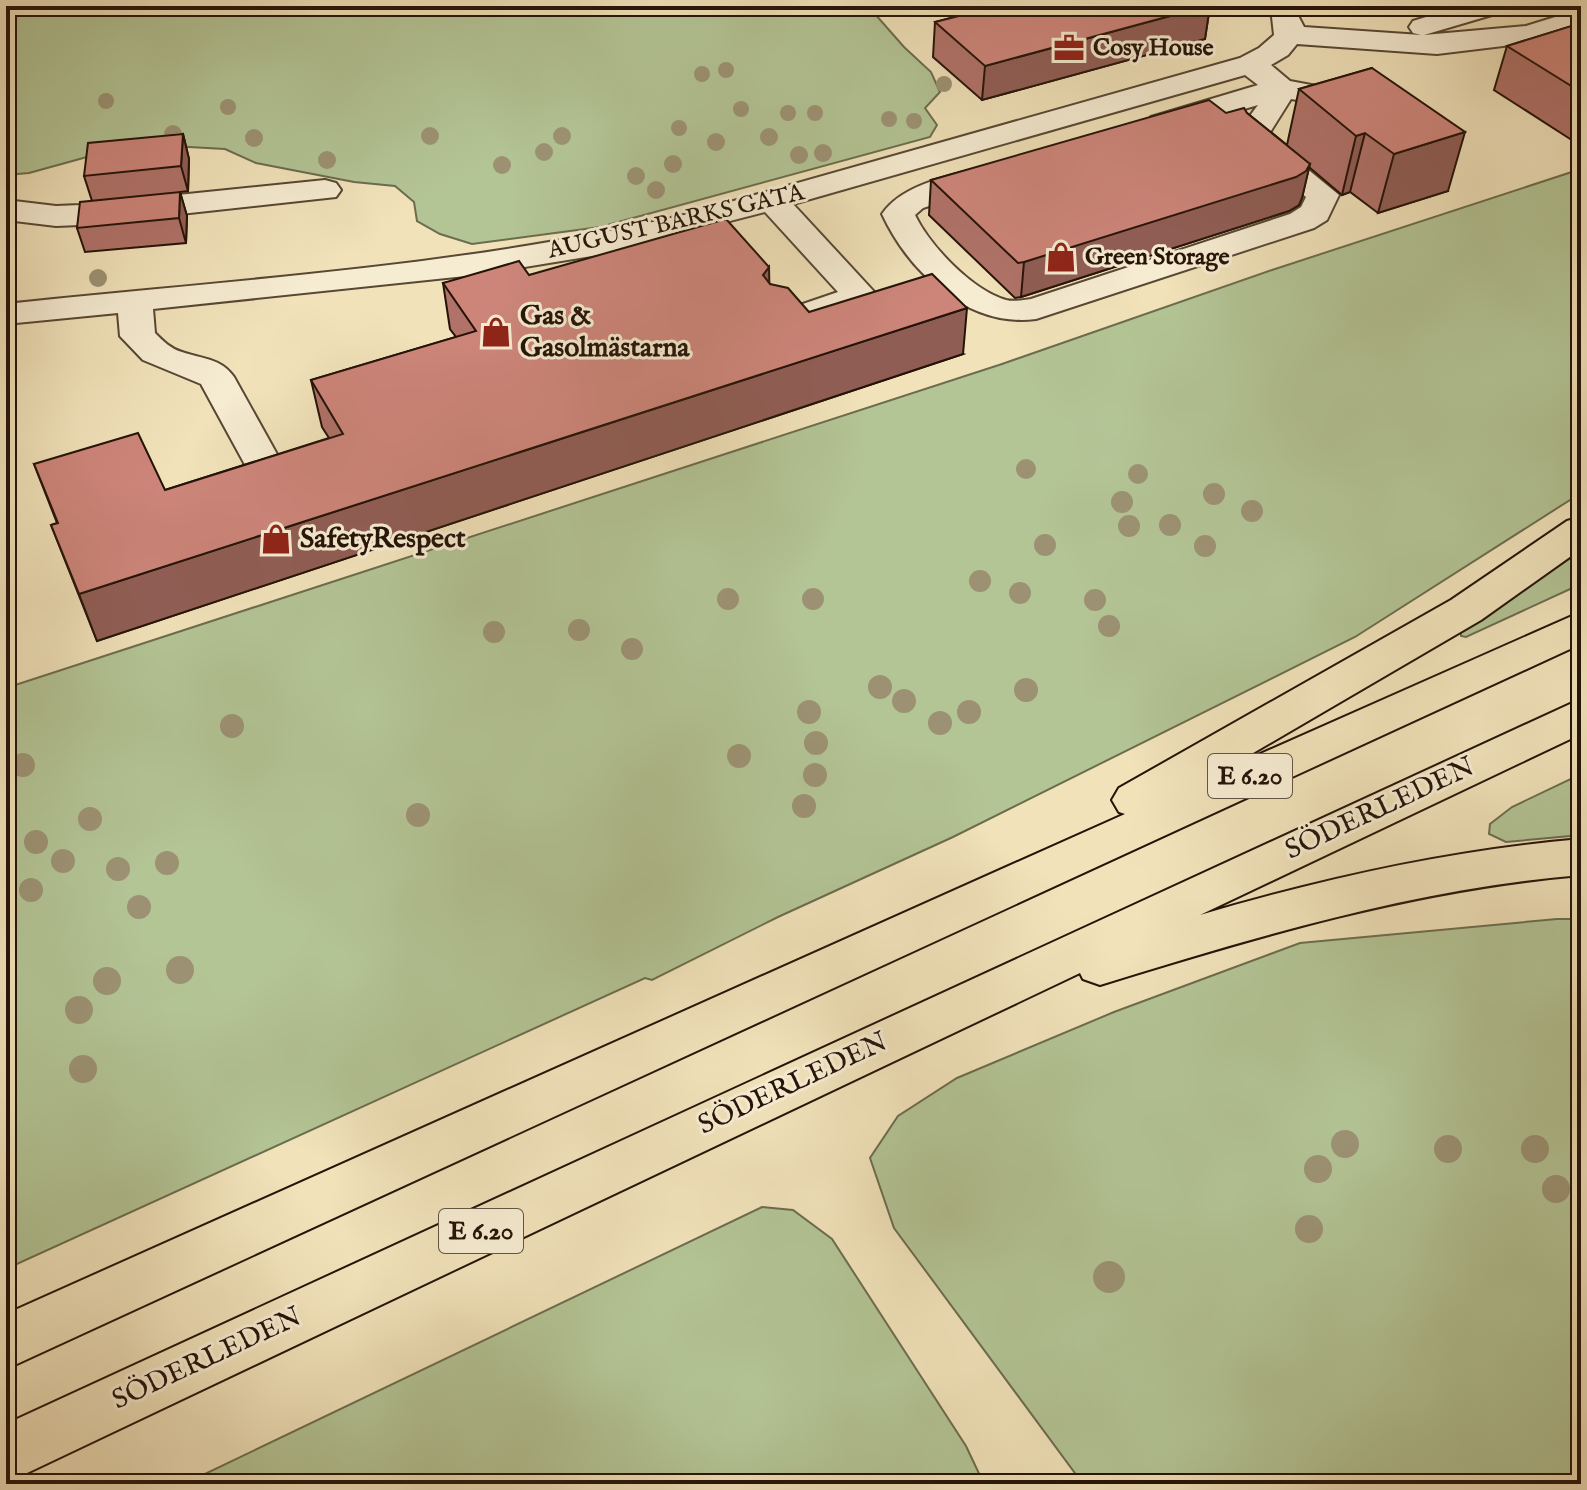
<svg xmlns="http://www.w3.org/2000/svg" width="1587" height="1490" font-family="'IM FELL English',serif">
  <rect width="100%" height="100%" fill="#f1e2ba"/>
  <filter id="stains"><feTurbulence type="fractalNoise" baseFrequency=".0025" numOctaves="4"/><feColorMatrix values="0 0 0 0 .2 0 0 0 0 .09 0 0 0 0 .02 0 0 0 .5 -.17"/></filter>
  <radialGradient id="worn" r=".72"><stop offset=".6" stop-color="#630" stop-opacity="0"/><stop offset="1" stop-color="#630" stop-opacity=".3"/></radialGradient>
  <g fill="#b3c495" stroke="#6c6c4e" stroke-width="2">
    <path d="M6 6H868L904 47 931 72 940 92 925 108 937 125 930 137 600 227 472 244 440 234 417 221 414 202 395 186 354 182 256 163 225 149 134 144 29 173 6 175Z"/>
    <path d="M1581 169V493L1355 637 953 837 778 917 652 980 645 978 6 1269V688L1002 364 1272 270Z"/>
    <path d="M1581 551V584L1466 637 1461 636V629Z"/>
    <path d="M1581 774V835L1506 842 1489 834 1490 824 1512 807Z"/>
    <path d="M1557 919H1581V1481L1577 1484H1083L894 1228 870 1158 898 1116 957 1078 1114 1012 1300 943Z"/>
    <path d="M762 1207 793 1210 832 1239 966 1446 984 1484H184Z"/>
  </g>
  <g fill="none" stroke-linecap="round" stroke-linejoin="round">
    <g stroke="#584734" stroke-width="4">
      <g id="minor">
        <path d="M1265 6H1293L1304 27 1421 35 1413 33 1409 27 1413 21 1462 6H1506L1502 12 1424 35 1526 26 1581 9V27L1529 43 1437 54 1297 44 1288 55 1271 65 1290 81 1354 93 1371 108 1367 114 1356 117 1334 106 1291 99 1269 134 1272 140 1339 195 1327 220 1314 228 1036 319C968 328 909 272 882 214 903 183 954 175 989 166L1000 169 1005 176 1000 183 923 208 915 215C930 246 972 290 1006 300 1014 302 1023 300 1031 299L1290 214 1301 207 1306 197 1242 145 1237 133 1258 105 1162 133 1151 131 1147 124 1151 117 1258 85 1245 75 793 204 878 296 873 303 806 324 794 321 789 314 794 307 838 292 765 212 598 255 475 275 153 309 155 333C163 341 171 349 182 352 202 359 221 358 234 377L288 474 283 483 269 486 255 483 201 384 143 360 120 336 118 313 6 324V304C232 280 462 267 684 215L1240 58 1259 48 1274 35 1272 17Z"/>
        <path d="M325 180 336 183 341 190 336 197 80 225 56 226 6 220V200L56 206 80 205Z"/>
      </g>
    </g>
    <g stroke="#251308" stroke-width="4">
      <g id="highway">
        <path d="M1581 517V549L1481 620 1224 770 1581 612V644L6 1369V1314L1125 814 1119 812 1112 800 1119 788 1451 600 1567 521Z"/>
        <path d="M1581 699V734L1200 915C1325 878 1451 850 1581 839V875C1415 889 1259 936 1100 985L1083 979 1080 973 6 1483V1424Z"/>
      </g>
    </g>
    <use href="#minor" fill="#f6ecd2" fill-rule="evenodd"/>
    <use href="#highway" fill="#f1e2ba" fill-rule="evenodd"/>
  </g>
  <g fill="#9c9273">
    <circle cx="726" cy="70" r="8"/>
    <circle cx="702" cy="74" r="8"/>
    <circle cx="944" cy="84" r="8"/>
    <circle cx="106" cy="101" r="8"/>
    <circle cx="228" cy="107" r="8"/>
    <circle cx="741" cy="109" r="8"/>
    <circle cx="788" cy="113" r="8"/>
    <circle cx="815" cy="113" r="8"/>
    <circle cx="889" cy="119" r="8"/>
    <circle cx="914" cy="121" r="8"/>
    <circle cx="679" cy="128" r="8"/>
    <circle cx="173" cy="134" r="9"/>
    <circle cx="430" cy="136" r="9"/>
    <circle cx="562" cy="136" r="9"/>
    <circle cx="769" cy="137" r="9"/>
    <circle cx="254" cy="138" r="9"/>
    <circle cx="716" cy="142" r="9"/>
    <circle cx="544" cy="152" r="9"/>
    <circle cx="823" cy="153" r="9"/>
    <circle cx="799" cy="155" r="9"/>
    <circle cx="327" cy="160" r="9"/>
    <circle cx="673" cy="164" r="9"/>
    <circle cx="502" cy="165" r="9"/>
    <circle cx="636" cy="176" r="9"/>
    <circle cx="656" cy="190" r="9"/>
    <circle cx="98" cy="278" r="9"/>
    <circle cx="1026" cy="469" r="10"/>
    <circle cx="1138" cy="474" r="10"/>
    <circle cx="1214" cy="494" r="11"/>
    <circle cx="1122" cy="502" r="11"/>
    <circle cx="1252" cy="511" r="11"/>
    <circle cx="1170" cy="525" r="11"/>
    <circle cx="1129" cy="526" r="11"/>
    <circle cx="1045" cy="545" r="11"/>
    <circle cx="1205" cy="546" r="11"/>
    <circle cx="980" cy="581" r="11"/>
    <circle cx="1020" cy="593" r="11"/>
    <circle cx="728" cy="599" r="11"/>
    <circle cx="813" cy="599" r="11"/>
    <circle cx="1095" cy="600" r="11"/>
    <circle cx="1109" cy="626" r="11"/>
    <circle cx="579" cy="630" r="11"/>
    <circle cx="494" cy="632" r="11"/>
    <circle cx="632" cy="649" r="11"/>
    <circle cx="880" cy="687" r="12"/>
    <circle cx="1026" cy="690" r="12"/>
    <circle cx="904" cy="701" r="12"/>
    <circle cx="809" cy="712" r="12"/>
    <circle cx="969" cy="712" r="12"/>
    <circle cx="940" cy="723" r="12"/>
    <circle cx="232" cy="726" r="12"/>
    <circle cx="816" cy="743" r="12"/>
    <circle cx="739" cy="756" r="12"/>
    <circle cx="23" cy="765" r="12"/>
    <circle cx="815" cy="775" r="12"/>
    <circle cx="804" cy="806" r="12"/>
    <circle cx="418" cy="815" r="12"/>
    <circle cx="90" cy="819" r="12"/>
    <circle cx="36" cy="842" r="12"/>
    <circle cx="63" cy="861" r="12"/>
    <circle cx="167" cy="863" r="12"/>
    <circle cx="118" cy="869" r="12"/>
    <circle cx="31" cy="890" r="12"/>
    <circle cx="139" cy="907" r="12"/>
    <circle cx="180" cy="970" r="14"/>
    <circle cx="107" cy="981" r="14"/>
    <circle cx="79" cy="1010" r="14"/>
    <circle cx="83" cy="1069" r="14"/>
    <circle cx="1345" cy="1144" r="14"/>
    <circle cx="1448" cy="1149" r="14"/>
    <circle cx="1535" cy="1149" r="14"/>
    <circle cx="1318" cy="1169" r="14"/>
    <circle cx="1556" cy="1189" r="14"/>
    <circle cx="1309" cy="1229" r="14"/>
    <circle cx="1109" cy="1277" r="16"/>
  </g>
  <g fill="#b07269" stroke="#251308" stroke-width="2">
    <path d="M998 6H1210L1205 39 982 100 933 57 935 22Z"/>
    <path d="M1581 23V146L1494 90 1507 46Z"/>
    <path d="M1372 68 1448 191 1378 213 1350 192 1342 195 1309 167 1302 198 1299 205 1289 211 1021 297 1015 298 929 215 931 180 1226 113H1247L1287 145 1299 89Z"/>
    <path d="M183 134 189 159 188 191 180 192 187 216 186 243 85 252 77 228 92 201 84 176Z"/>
    <path d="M769 267V283L809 312 963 354 97 641 51 525 57 523 34 464 165 490 329 438 322 427 311 380 456 337 450 329 443 283 529 275Z"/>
  </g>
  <g fill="#905d55" stroke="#251308" stroke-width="2">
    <path d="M1207 6H1210L1205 39 982 100 985 66Z"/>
    <path d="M1441 6H1452L1440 10Z"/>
    <path d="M1465 132 1448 191 1378 213 1394 154Z"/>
    <path d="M1365 133 1350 192 1342 195 1356 136Z"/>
    <path d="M183 134 189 159 188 191 181 166Z"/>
    <path d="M1310 164 1302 198 1299 205 1289 211 1021 297 1024 262Z"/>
    <path d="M180 192 187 216 186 243 179 218Z"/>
    <path d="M769 267 770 313 763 275Z"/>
    <path d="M967 308 963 354 97 641 79 594Z"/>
  </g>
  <g fill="#cd857a" stroke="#251308" stroke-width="2">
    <path d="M998 6H1207L985 66 935 22Z"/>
    <path d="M1581 23V92L1507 46Z"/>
    <path d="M1372 68 1465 132 1394 154 1365 133 1356 136 1299 89Z"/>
    <path d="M1209 100 1226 113 1244 108 1247 113 1310 164 1306 171 1296 177 1024 262 1018 263 931 180Z"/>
    <path d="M183 134 181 166 84 176 88 143Z"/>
    <path d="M180 192 179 218 77 228 80 202Z"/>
    <path d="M726 219 769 267 763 275 770 284 788 288 809 312 932 274 967 308 79 594 51 525 58 523 34 464 138 433 165 490 343 434 311 380 476 331 443 283 519 261 529 275Z"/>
  </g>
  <defs>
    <g id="office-bare" transform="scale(2.4)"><path d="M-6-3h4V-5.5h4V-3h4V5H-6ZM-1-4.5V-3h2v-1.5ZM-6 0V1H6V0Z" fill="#8f2418" stroke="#f6ecd2" stroke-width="2.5" paint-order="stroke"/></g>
    <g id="shop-bare" transform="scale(2.4)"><path d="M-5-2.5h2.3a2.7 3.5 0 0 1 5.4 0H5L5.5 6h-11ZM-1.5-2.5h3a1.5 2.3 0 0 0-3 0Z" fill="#8f2418" stroke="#f6ecd2" stroke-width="2.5" paint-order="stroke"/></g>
  </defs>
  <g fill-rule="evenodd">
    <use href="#office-bare" x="1069" y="48"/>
    <use href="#shop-bare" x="1061" y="257"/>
    <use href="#shop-bare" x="496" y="332"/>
    <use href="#shop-bare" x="276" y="539"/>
  </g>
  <g text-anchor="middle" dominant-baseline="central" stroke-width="6" stroke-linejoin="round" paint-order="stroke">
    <g font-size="24" font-weight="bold" fill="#251308" stroke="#f6ecd2" text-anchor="start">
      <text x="1093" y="48">Cosy House</text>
      <text x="1085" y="257">Green Storage</text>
    </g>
    <g font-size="24" fill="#251308" stroke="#f6ecd2">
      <text transform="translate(676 222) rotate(-13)">AUGUST BARKS GATA</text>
    </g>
    <g fill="#f6ecd2" stroke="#645445" stroke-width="2">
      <rect x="1208" y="754" width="84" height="44" rx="6"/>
      <rect x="439" y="1209" width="84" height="44" rx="6"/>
    </g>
    <g font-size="26" font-weight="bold" fill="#251308">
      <text x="1250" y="776">E 6.20</text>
      <text x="481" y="1231">E 6.20</text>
    </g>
    <g font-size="28" font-weight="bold" fill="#251308" stroke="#f6ecd2" text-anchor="start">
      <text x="520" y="316">Gas &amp;<tspan x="520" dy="32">Gasolmästarna</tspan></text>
      <text x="300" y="539">SafetyRespect</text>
    </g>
    <g font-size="28" fill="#251308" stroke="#f6ecd2">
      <text transform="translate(1380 809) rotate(-25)">SÖDERLEDEN</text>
      <text transform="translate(793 1084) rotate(-25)">SÖDERLEDEN</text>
      <text transform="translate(207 1359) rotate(-25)">SÖDERLEDEN</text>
    </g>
  </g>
  <rect width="1587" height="1490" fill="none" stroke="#f1e2ba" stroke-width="32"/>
  <rect x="8" y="8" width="1571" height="1474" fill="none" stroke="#251308" stroke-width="4"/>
  <rect x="16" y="16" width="1555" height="1458" fill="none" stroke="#251308" stroke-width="2"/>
  <rect width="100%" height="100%" filter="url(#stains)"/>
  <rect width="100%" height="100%" fill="url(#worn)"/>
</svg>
